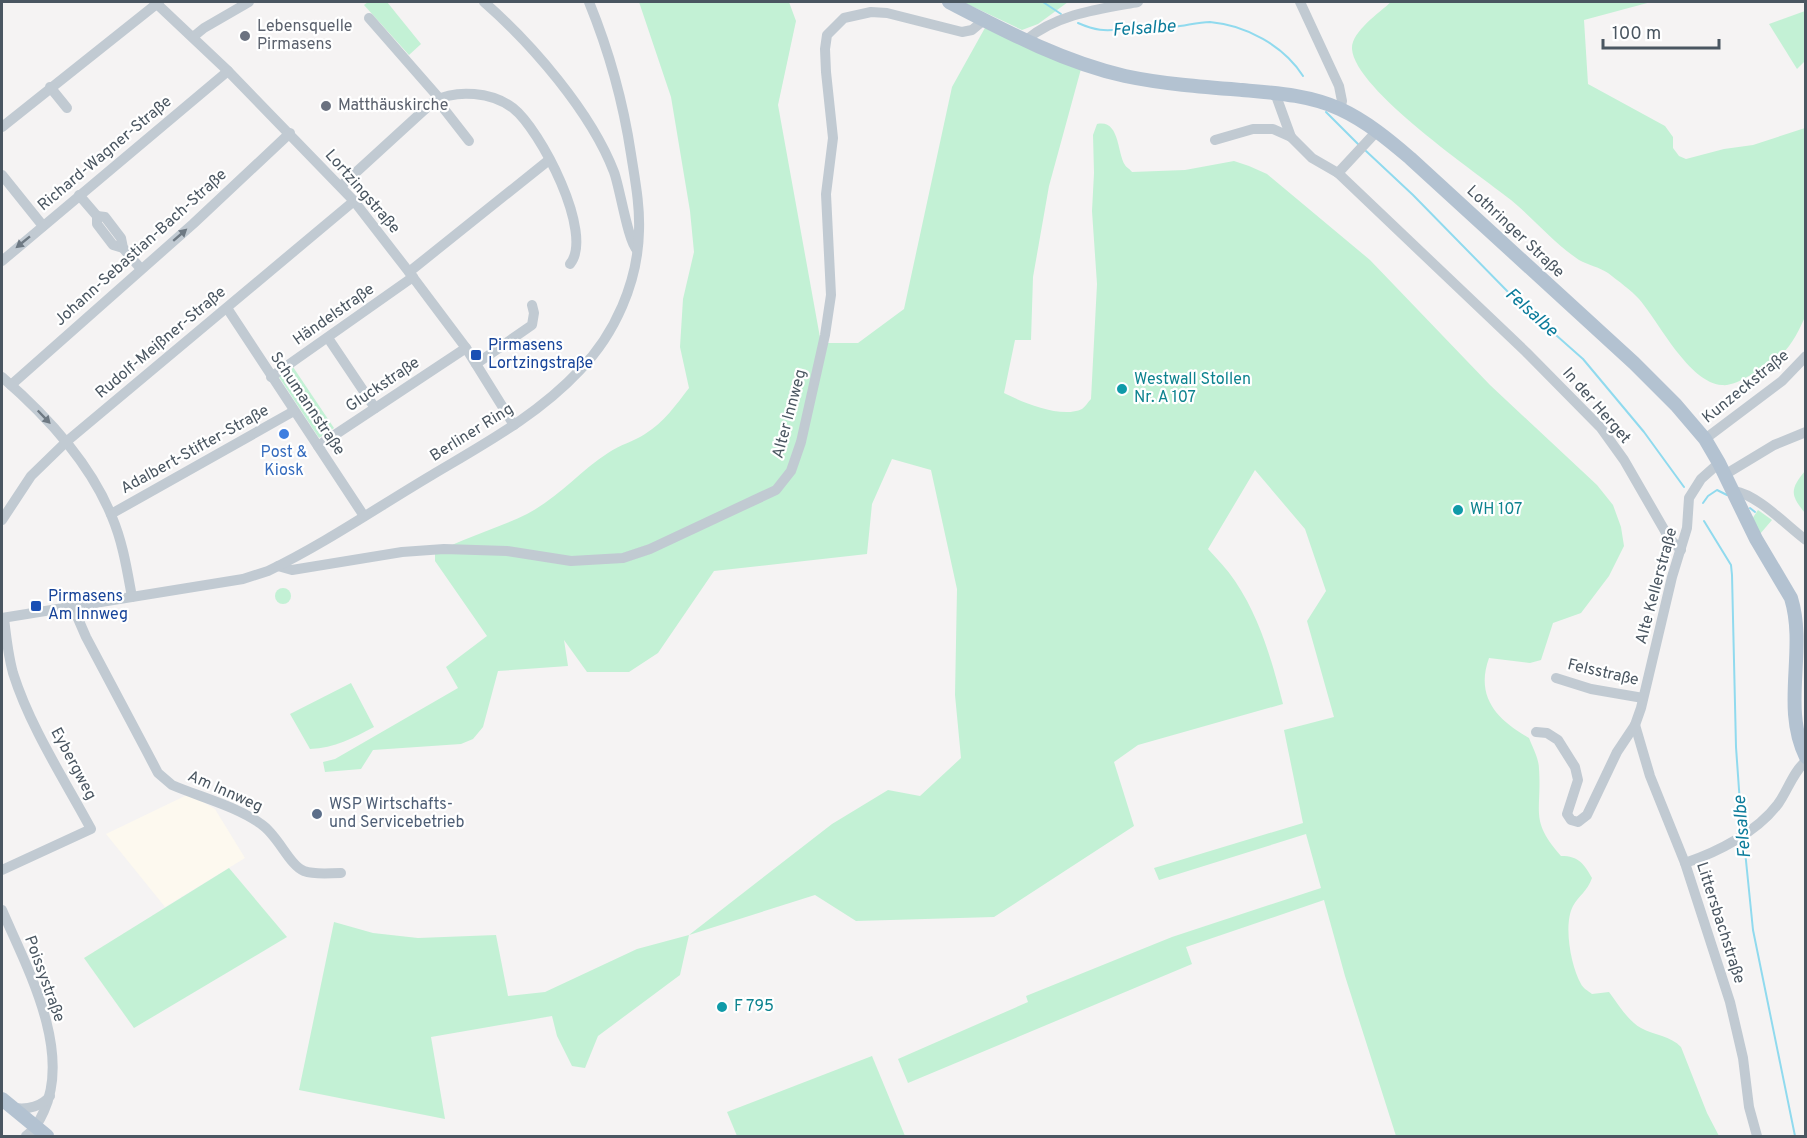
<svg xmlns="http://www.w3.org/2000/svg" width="1807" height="1138" font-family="Overpass,sans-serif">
  <rect width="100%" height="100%" fill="#f5f3f3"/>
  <path fill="#fdf9ef" d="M189 794 215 809 245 858 165 907 106 834Z"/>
  <g fill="#c3f1d5">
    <path d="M368 2H387L421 44 409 55 364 5Z"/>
    <path d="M639 2H789L796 21 778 105 821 343H858L904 309 952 87 986 26 1081 69 1049 186 1033 277 1031 340H1015L1004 393C1022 402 1061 419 1082 409 1085 407 1088 402 1091 399L1097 284 1092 211 1094 173 1093 135 1097 124C1120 119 1117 153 1125 165 1125 166 1132 171 1132 172L1185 170 1234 161 1249 166 1267 174 1370 260 1490 385 1597 485 1613 505 1621 527 1624 546 1609 576 1581 613 1553 623 1541 660 1530 663 1489 658C1475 697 1497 720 1529 738 1533 748 1539 759 1539 769 1542 812 1529 820 1561 856 1579 856 1584 864 1592 878 1587 892 1579 895 1573 906 1563 925 1571 966 1581 984 1583 988 1588 991 1592 994L1609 992C1618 1004 1628 1021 1641 1028 1654 1035 1671 1036 1681 1047L1707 1113 1719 1136H1396L1345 976 1324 900 1186 947 1192 964 908 1083 898 1059 1028 1002 1026 996 1172 937 1321 888 1306 834 1159 880 1154 868 1303 823 1284 730 1334 717 1307 621 1326 591 1305 529 1255 470 1208 549C1217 559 1227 569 1235 581 1260 618 1272 661 1283 704L1138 745 1114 762 1134 826 994 917 856 921 815 895 689 935 680 975 598 1036 585 1068 572 1066 557 1036 552 1016 431 1037 445 1119 299 1090 334 922 373 933 418 938 496 935 508 996 545 992 637 949 689 935 832 824 888 790 920 796 961 758 955 695 957 589 931 470 892 459 872 504 867 554 714 571 658 653 629 672H587L564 640 568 666 498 671 483 727 473 739 461 744 373 750 361 769 325 772 323 762 335 759 458 688 446 667 487 636 435 561V554C464 537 497 529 527 514 558 498 580 471 608 453 619 445 635 441 645 434 664 422 676 405 689 388L680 347 683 299 694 252 690 211 671 97Z"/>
    <path d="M963 2H1068L1038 24 1022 30Z"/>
    <path d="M1391 2H1651L1584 20 1588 84 1665 126 1673 137V148L1679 156 1686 159 1724 149 1753 145 1805 128V317C1790 351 1780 360 1747 377 1740 381 1730 386 1722 385 1689 383 1659 322 1639 299 1631 290 1618 281 1608 273 1599 267 1588 265 1579 260 1554 243 1534 219 1511 200 1477 173 1355 90 1352 49 1351 32 1379 13 1391 2Z"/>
    <path d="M1805 11V61L1797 69 1769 24Z"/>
    <path d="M293 367 334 428 319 438 279 377Z"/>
    <path d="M1805 471V513C1790 495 1790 489 1805 471Z"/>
    <path d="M1758 510 1772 520 1760 534 1752 519Z"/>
    <circle cx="283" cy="596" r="8"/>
    <path d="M351 683 374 727C353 738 335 748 310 749L290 714Z"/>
    <path d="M229 868 287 937 134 1028 84 958Z"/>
    <path d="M872 1056 905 1136H737L727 1112Z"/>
  </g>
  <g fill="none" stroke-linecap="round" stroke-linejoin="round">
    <g stroke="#90daee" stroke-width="2">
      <path d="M1043 2 1061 14"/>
      <path d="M1078 23C1101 33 1107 30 1132 29 1145 28 1159 29 1173 27 1186 26 1197 22 1210 22 1246 25 1284 46 1303 76"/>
      <path d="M1326 112 1360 146"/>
      <path d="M1366 151 1413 195 1513 297 1583 359 1644 432 1684 487"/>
      <path d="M1703 503 1708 496 1717 490 1727 495"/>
      <path d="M1750 508 1755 512"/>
      <path d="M1704 521 1731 565 1732 575 1736 747 1742 832"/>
      <path d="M1744 841 1753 930 1795 1136"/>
    </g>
    <g stroke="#c1cad2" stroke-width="10">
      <path d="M484 2C532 44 591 112 614 172 620 188 628 242 637 250"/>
      <path d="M1300 2 1339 86 1342 101 1340 109"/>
      <path d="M157 4 228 71 354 201 409 272 466 348 514 425"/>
      <path d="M369 18 439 98"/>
      <path d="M193 37 204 28 249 2"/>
      <path d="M1026 40C1057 14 1099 9 1138 2"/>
      <path d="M50 87 67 108"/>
      <path d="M1275 93 1291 137"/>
      <path d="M437 100 469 141"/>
      <path d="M2 127 159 2"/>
      <path d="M1215 140 1253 129H1273L1291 137 1312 158 1338 173 1526 352 1601 428 1624 460 1669 538 1681 550"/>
      <path d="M1338 173 1377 131"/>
      <path d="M2 175 43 226"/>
      <path d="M341 186 434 101C457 89 492 92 513 108 540 129 595 234 570 264"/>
      <path d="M79 195 97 216V224L113 245 123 248 141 269"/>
      <path d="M97 216 105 217 121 238 123 248"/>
      <path d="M2 261 228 71"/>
      <path d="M409 272 549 160"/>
      <path d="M227 308 364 516"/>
      <path d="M328 338 375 408"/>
      <path d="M476 364 532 325 534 313 532 305"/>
      <path d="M2 377C46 415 90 462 112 517 123 543 127 570 132 597"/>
      <path d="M271 377 413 277"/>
      <path d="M11 385 193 224 290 133"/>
      <path d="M1705 439 1782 381 1806 356"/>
      <path d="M318 446 466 348"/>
      <path d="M1726 474 1774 445 1806 432"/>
      <path d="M1734 491C1758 495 1786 525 1806 540"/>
      <path d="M111 514 294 411"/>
      <path d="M2 520 31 476 66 442 354 201"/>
      <path d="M278 566 292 570 402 552 444 549 507 551 571 561 623 558 650 549 776 490 791 471 801 442 825 335 831 295 826 194 833 138 826 72 825 49 827 35 844 18 871 12 887 13 962 32 972 30 984 20"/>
      <path d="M73 607 86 637 147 752 158 773 172 785C200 797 236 806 261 824 278 835 289 865 304 871 315 875 329 873 341 873"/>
      <path d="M2 618 243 579 268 571C324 544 378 507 432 475 484 444 538 415 580 370 615 334 638 282 639 231 640 205 635 180 631 154 623 101 609 51 589 2"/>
      <path d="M1556 678 1591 689 1643 698"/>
      <path d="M1635 725 1650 776 1685 863 1730 1002 1743 1058 1749 1107 1757 1136"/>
      <path d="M1536 732 1547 733 1558 740 1575 767 1578 780 1567 814 1571 820 1578 822 1587 815 1617 752 1635 725 1641 708 1672 577 1687 528 1689 498 1701 479 1719 463"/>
      <path d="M1685 863C1718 852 1757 832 1778 804 1788 790 1793 772 1806 761"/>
      <path d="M2 870 91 829C64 779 30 727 13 673 8 655 6 636 4 618"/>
      <path d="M2 910C26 966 72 1049 44 1111 40 1120 35 1130 26 1136"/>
      <path d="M15 1108C28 1110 42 1106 50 1096"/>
    </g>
    <g stroke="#b3c2d1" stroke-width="14">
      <path d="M949 2C1005 31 1063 62 1125 76 1163 84 1203 87 1242 90 1276 93 1309 95 1340 109 1366 121 1389 140 1410 158L1634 363 1676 405 1705 439 1719 463 1756 539 1791 598C1807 650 1781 707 1806 757"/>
      <path d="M2 1099 47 1136"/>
    </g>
  </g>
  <defs><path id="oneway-solid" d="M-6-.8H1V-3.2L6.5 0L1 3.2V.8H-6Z" transform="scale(1.5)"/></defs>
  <g fill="#6e7983">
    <use href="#oneway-solid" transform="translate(180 235) rotate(-41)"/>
    <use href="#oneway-solid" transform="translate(23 242) rotate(141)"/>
    <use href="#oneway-solid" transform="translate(44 417) rotate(46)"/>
  </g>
  <g fill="#6b7280" stroke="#fff" stroke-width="2">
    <circle cx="245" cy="36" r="6"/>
    <circle cx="326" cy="106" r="6"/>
  </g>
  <g fill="#1a4fb4" stroke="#fff" stroke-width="2">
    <rect x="470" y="349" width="12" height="12" rx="3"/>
    <rect x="30" y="600" width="12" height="12" rx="3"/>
  </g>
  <g fill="#0f9aa8" stroke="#fff" stroke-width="2">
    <circle cx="1122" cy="389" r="6"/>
    <circle cx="1458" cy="510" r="6"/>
    <circle cx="722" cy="1007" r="6"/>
  </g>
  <circle fill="#3f7fe0" stroke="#fff" stroke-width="2" cx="284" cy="434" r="6"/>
  <circle fill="#5c6f8a" stroke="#fff" stroke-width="2" cx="317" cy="814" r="6"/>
  <g text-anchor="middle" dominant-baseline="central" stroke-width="4.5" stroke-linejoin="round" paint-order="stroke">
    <g font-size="16" fill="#5b616d" stroke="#fff" text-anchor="start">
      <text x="257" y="27">Lebensquelle<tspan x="257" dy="18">Pirmasens</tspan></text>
      <text x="338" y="106">Matthäuskirche</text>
    </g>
    <g font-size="16" fill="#4a5661" stroke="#fff">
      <text transform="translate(105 154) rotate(-40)">Richard-Wagner-Straße</text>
      <text transform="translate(362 192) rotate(49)">Lortzingstraße</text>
      <text transform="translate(1515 232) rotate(43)">Lothringer Straße</text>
      <text transform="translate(141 248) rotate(-42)">Johann-Sebastian-Bach-Straße</text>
      <text transform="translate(334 315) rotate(-35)">Händelstraße</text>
      <text transform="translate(161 343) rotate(-40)">Rudolf-Meißner-Straße</text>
      <text transform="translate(383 385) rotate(-34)">Gluckstraße</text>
      <text transform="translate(1746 387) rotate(-39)">Kunzeckstraße</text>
      <text transform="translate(307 404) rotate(56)">Schumannstraße</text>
      <text transform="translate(1596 406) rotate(49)">In der Herget</text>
      <text transform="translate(790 414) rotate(-75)">Alter Innweg</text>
      <text transform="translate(472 433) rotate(-32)">Berliner Ring</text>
      <text transform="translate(195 450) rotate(-29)">Adalbert-Stifter-Straße</text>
      <text transform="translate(1657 586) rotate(-75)">Alte Kellerstraße</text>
      <text transform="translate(1603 673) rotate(13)">Felsstraße</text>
      <text transform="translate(73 764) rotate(62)">Eybergweg</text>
      <text transform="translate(225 792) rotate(24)">Am Innweg</text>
      <text transform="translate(1720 923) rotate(72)">Littersbachstraße</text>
      <text transform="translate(44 979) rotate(70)">Poissystraße</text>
    </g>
    <g font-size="16" fill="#164399" stroke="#fff" text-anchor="start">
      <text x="488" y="346">Pirmasens<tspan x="488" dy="18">Lortzingstraße</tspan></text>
      <text x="48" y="597">Pirmasens<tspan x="48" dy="18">Am Innweg</tspan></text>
    </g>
    <g font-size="16" fill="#0d838f" stroke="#fff" text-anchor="start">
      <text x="1134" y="380">Westwall Stollen<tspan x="1134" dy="18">Nr. A 107</tspan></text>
      <text x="1470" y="510">WH 107</text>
      <text x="734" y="1007">F 795</text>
    </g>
    <g font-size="16" fill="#366cbe" stroke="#fff">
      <text x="284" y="453">Post &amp;<tspan x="284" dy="18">Kiosk</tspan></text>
    </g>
    <g font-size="16" fill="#4e5e75" stroke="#fff" text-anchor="start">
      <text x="329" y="805">WSP Wirtschafts-<tspan x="329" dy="18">und Servicebetrieb</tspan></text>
    </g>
    <g font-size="18" font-style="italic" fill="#0c7c9b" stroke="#fff">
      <text transform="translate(1144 29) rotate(-4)">Felsalbe</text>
      <text transform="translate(1531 313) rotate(42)">Felsalbe</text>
      <text transform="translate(1743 827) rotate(-95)">Felsalbe</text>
    </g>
  </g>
  <rect width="1807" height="1138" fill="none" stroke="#4a5661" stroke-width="6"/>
  <path d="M1603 39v9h116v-9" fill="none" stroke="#4a5661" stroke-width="3"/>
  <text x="1612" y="39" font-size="18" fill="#4a5661" stroke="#ffffff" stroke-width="4.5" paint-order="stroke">100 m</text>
</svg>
